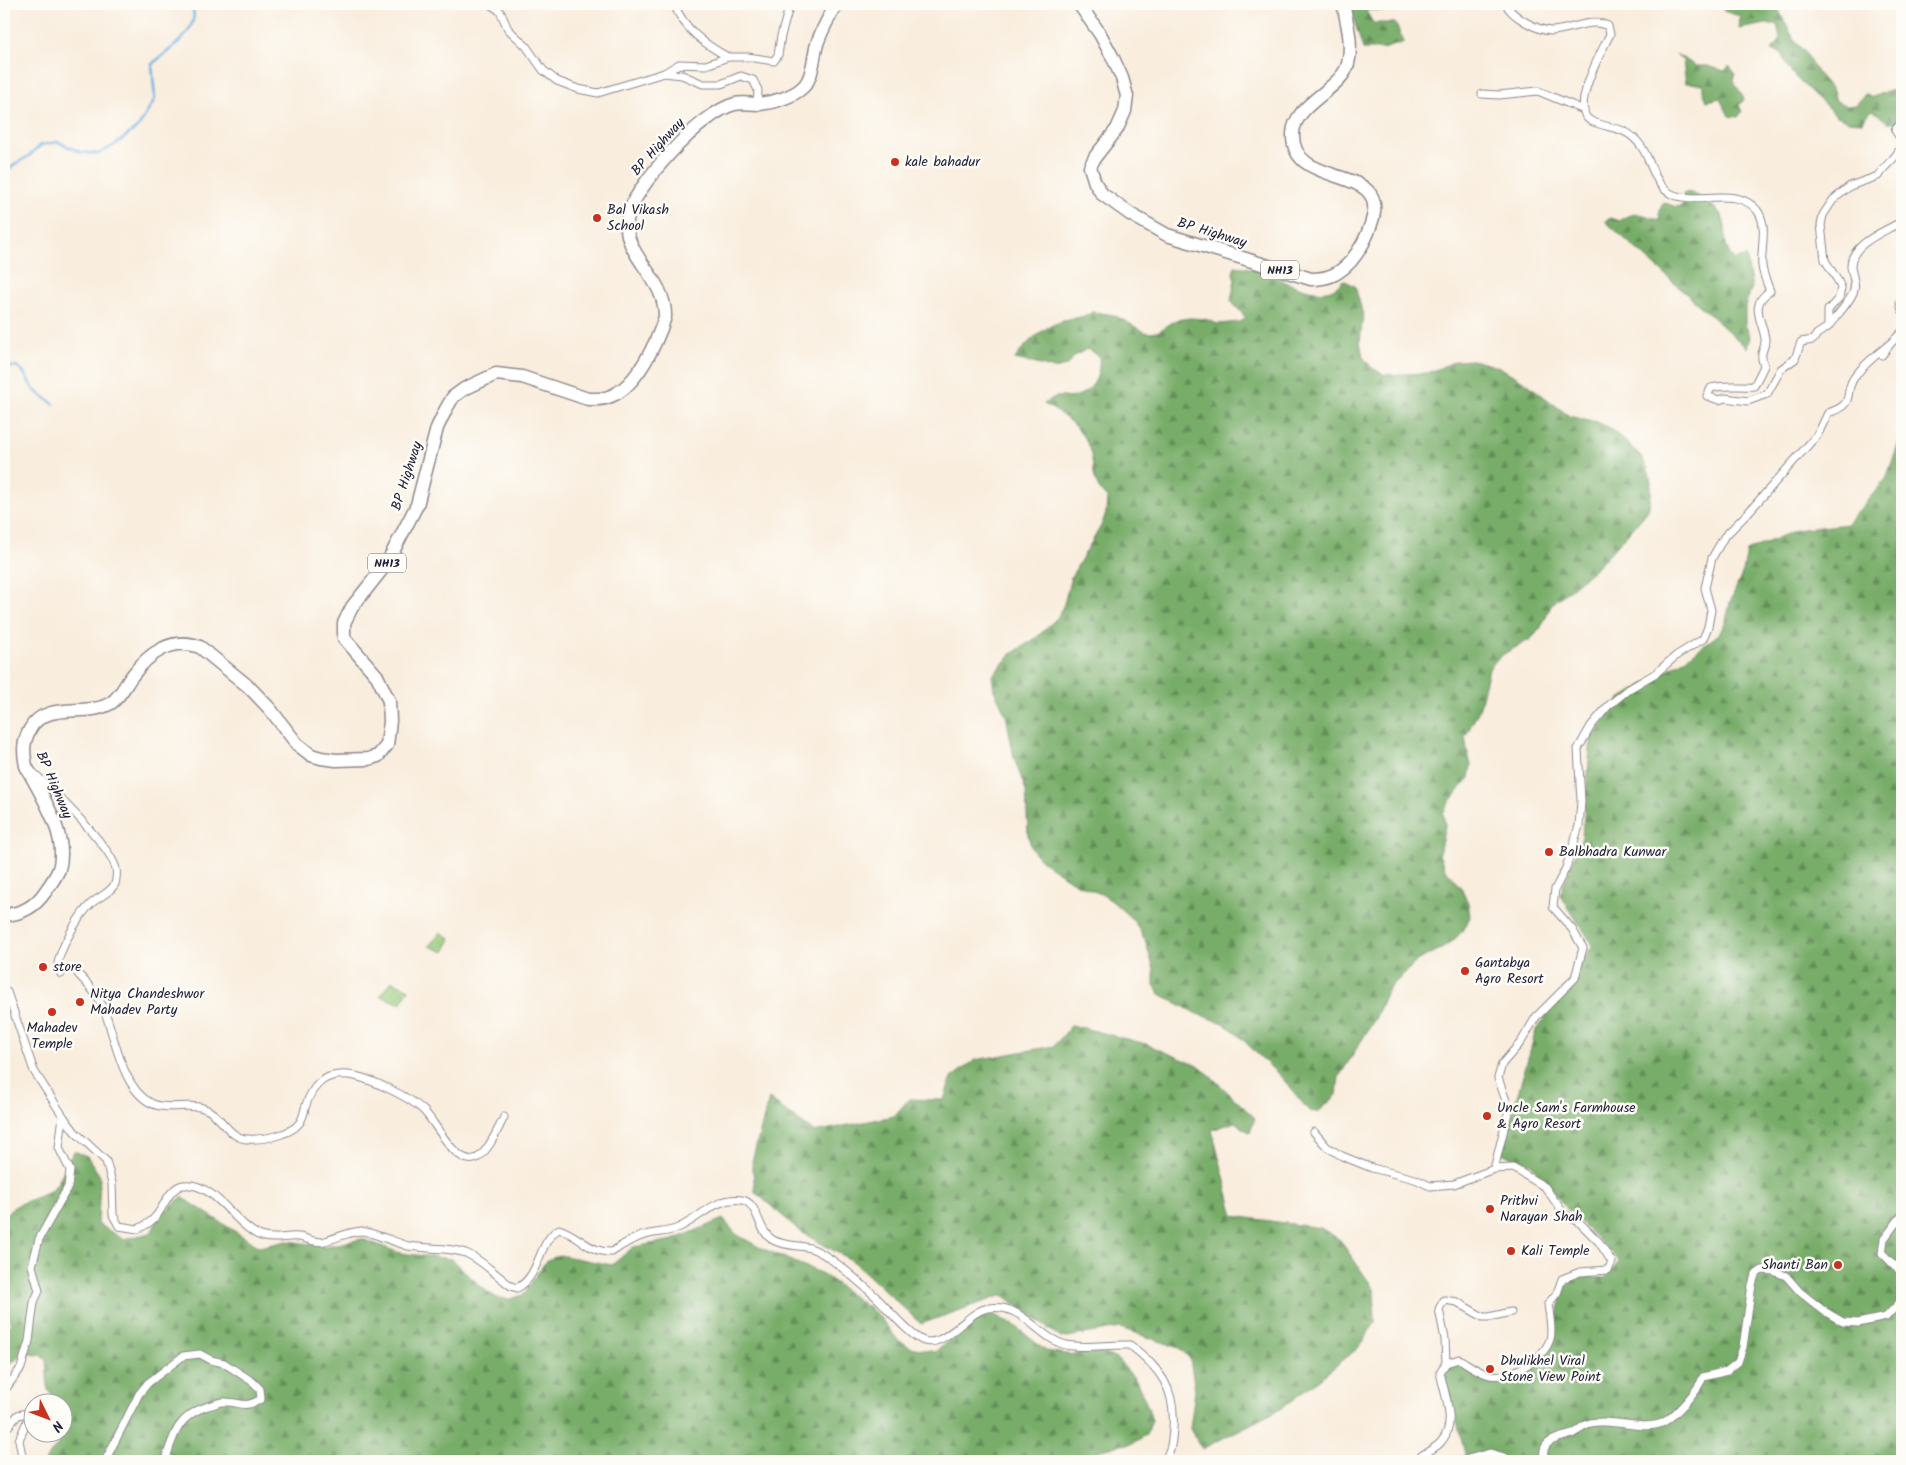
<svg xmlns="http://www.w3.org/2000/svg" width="1906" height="1465" font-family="Kalam,sans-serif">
  <defs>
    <pattern id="forest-firs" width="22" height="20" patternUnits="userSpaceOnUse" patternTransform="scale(1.25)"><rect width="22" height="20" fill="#78ad69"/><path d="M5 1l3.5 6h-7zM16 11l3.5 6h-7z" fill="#628c58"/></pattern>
    <pattern id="park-dots" width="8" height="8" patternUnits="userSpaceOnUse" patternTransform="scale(1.25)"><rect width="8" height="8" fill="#96c979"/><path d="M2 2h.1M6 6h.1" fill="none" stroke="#81ac6a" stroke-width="1.8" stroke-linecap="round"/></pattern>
  </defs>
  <rect width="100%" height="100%" fill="#fdfcf7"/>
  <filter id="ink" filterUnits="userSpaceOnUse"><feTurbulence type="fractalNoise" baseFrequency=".02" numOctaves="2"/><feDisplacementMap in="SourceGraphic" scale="10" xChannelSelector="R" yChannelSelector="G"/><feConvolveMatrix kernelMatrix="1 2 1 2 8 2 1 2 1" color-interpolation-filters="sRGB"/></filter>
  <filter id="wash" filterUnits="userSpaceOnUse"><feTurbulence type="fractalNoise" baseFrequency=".0096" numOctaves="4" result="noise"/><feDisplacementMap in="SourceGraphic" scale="20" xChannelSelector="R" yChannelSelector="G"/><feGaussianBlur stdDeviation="1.12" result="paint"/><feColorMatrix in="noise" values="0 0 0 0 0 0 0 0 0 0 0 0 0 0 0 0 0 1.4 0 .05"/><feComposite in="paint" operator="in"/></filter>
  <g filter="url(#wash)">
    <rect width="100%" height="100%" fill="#f9eddd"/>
    <g fill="url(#forest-firs)" stroke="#4d6852">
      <path d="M1352 4H1393L1395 12 1365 9 1373 23H1395L1404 42 1383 49H1363L1355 23Z"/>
      <path d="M1728 4H1744L1748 8C1758 6 1767 1 1776 5L1796 43 1805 52 1818 74 1833 91 1836 101 1847 106 1856 105 1866 93 1871 98 1886 91 1902 90V114L1896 123 1887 122 1873 110 1866 116 1863 122 1848 121 1837 116 1796 78 1787 66 1781 53 1772 50 1780 39 1777 24H1766L1739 29 1740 16 1723 11 1729 5Z"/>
      <path d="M1676 54 1696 66H1707L1725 71 1729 66 1735 73 1733 81 1743 96 1744 100 1739 105 1742 112 1738 117 1729 116 1720 98 1707 101 1703 91V84L1686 83 1683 61Z"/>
      <path d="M1692 192C1702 200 1716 205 1722 217 1730 232 1719 244 1735 260L1746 256 1752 288 1745 305V324L1750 337 1747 348 1605 221 1611 218 1620 221C1635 209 1643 215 1660 220L1659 213 1663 202 1676 207 1683 205V193Z"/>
      <path d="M1235 266C1244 267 1253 268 1261 272 1283 279 1326 307 1343 280L1355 286 1363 315 1360 342 1363 357 1372 368 1385 375 1428 373 1456 361 1472 360 1499 367 1525 382 1569 416 1597 422 1610 428 1641 456 1648 469 1651 482V496L1648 510 1640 520 1598 566 1552 604 1540 629 1531 639 1507 652 1497 659 1489 669 1479 710 1465 737 1467 750 1471 765 1469 778 1450 801 1443 813 1445 826 1439 854 1444 867 1462 889 1468 903 1470 917 1464 929 1454 940 1443 948 1418 960 1387 991 1376 1017 1339 1077 1337 1095 1318 1112 1309 1111 1283 1079 1234 1031 1223 1023 1197 1014 1160 994 1154 985V970L1146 943 1140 930 1132 919 1112 901 1101 894 1075 883 1052 868 1041 860 1032 849 1028 835 1026 791 1014 758 1006 715 994 690 992 676 1011 654 1036 638 1058 617 1064 604 1071 577 1101 526 1106 513 1107 498C1090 481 1096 472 1090 451 1084 430 1063 414 1044 404 1048 401 1053 397 1058 397 1063 396 1068 399 1073 397 1094 392 1101 375 1099 356L1087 349 1075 356 1066 366 1054 369 1041 365 1015 359C1025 344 1042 328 1060 322 1071 318 1083 318 1093 312L1114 315 1145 332 1152 333 1159 331 1176 320 1190 318 1205 319 1218 324 1240 322 1246 318 1231 301 1235 280 1233 273Z"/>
      <path d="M1902 434V1461H1464L1466 1459 1456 1417 1443 1376 1448 1365 1461 1364 1465 1368 1503 1382 1532 1365 1554 1339 1556 1321 1568 1275 1605 1278 1619 1261 1567 1209 1531 1164 1501 1153 1536 1030 1593 945 1560 895 1582 837 1591 739 1620 699 1687 658 1719 634 1726 621 1730 602 1743 572 1747 551 1796 530 1847 524 1886 479Z"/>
      <path d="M1072 1025 1146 1044 1201 1067 1255 1118 1250 1133 1235 1122 1212 1130 1234 1216 1321 1228 1340 1240 1374 1289 1375 1323 1357 1349 1284 1407 1202 1449 1190 1429 1195 1390 1190 1359 1180 1348 1120 1328 1061 1338 1003 1295 921 1324 854 1262 801 1232 755 1192 752 1161 769 1099 814 1132 894 1116 909 1099 944 1100 951 1078 975 1060 1054 1046Z"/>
      <path d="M74 1151 87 1156 100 1176 98 1224 123 1239 151 1233 160 1215 182 1197 259 1247 287 1241 327 1246 362 1239 400 1253 451 1259 485 1290 497 1298 510 1299 523 1295 546 1261 559 1255 612 1265 633 1247 673 1240 723 1219 736 1234 759 1247 823 1274 877 1314 898 1340 910 1347 935 1352 985 1310 1014 1325 1046 1351 1073 1355 1093 1350 1106 1354 1118 1360 1136 1380 1148 1407 1152 1421 1146 1435 1133 1443 1105 1448 1082 1461H45L66 1433 70 1418 63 1408 62 1402H58L48 1390 46 1360 40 1355 25 1354 4 1367V1336L11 1324 4 1308V1217C15 1200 37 1201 52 1189 60 1183 68 1161 74 1151Z"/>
    </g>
    <g fill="url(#park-dots)" stroke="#5c765a">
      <path d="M441 932 451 939 444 952 429 946Z"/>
      <path d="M392 981 409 989 401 1004 380 996Z"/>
    </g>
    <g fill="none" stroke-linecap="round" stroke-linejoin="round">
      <g stroke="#6bafe1" stroke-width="2.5">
        <path d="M4 176 15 164 29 156 41 145 58 142 80 152 98 154 115 145 139 126 155 99 152 64C167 52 206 26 190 4"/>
        <path d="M4 192 7 206 4 215"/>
        <path d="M4 368 17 366 24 373 34 390 54 404"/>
      </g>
    </g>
  </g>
  <g filter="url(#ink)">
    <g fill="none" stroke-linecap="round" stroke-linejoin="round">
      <g stroke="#8e888c" stroke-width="9">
        <g id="street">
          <path d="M490 4 500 11 508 29 526 46 543 70 557 81 578 89 598 93 664 73 682 75 703 84H721L741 76 753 80 758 90 757 104"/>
          <path d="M674 4C684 29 704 44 728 57"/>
          <path d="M1506 4C1512 17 1537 30 1551 31 1569 31 1590 17 1608 26L1610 34C1603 49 1568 110 1591 121 1611 130 1626 125 1641 146 1653 163 1654 190 1677 196 1701 203 1738 187 1757 210 1769 226 1760 248 1762 266 1763 275 1767 283 1770 291 1748 305 1763 321 1765 339 1766 350 1758 350 1764 366L1754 386C1739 387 1726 384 1711 388L1707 396 1719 400 1725 398 1748 401 1767 394 1781 369 1795 359 1801 342 1813 340 1817 334 1828 327"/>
          <path d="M664 73 679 64 706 65 728 57H748L774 61 778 55 781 36 790 4"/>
          <path d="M1482 94 1499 95 1538 91 1584 110"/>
          <path d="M1902 122 1895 130 1902 141"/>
          <path d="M1902 144C1899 157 1884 165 1878 176L1850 186 1833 200 1823 215 1821 225 1825 260 1838 281 1841 288 1839 298 1828 310V327C1835 317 1849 303 1853 293 1857 283 1852 276 1851 267 1850 245 1881 233 1897 224L1902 223"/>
          <path d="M1902 298 1900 303 1902 310"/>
          <path d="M1891 343 1902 332"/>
          <path d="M34 773C52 790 111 846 116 869 117 872 116 881 115 884 110 893 99 897 92 903 79 914 61 947 58 963 58 966 60 971 61 974"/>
          <path d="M78 974C88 984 97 994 103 1007 115 1035 121 1088 151 1103 166 1111 187 1103 203 1108 221 1113 228 1139 248 1139 262 1140 292 1135 300 1122 303 1118 304 1113 305 1108 313 1082 327 1071 355 1076 373 1080 409 1097 422 1109 435 1120 454 1164 474 1159 486 1157 499 1127 504 1117"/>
          <path d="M4 992H7L34 1071 63 1116 75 1132 106 1161 112 1183 113 1215 119 1226 138 1229C144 1226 152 1222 156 1216 164 1207 169 1188 183 1185 215 1180 238 1231 264 1237 276 1240 287 1236 299 1237 307 1238 316 1244 325 1241 337 1238 348 1232 361 1231 368 1231 398 1243 408 1246 426 1249 453 1247 468 1254 484 1262 497 1276 511 1286L517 1288C541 1276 537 1242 559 1229 579 1235 589 1253 612 1252 623 1244 635 1237 649 1234 658 1232 669 1232 678 1228 700 1218 717 1196 742 1200 759 1203 757 1231 773 1240 784 1246 798 1245 810 1248 828 1253 859 1282 874 1295 885 1305 910 1337 924 1341 946 1348 968 1310 989 1308 1023 1303 1038 1338 1066 1345 1086 1349 1109 1344 1130 1345 1160 1368 1176 1389 1173 1428 1172 1440 1172 1450 1164 1461"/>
          <path d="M1314 1132 1327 1147 1342 1156 1372 1168 1415 1179 1430 1186 1454 1184 1494 1169 1513 1168 1545 1187 1564 1214 1579 1222 1599 1242 1612 1262 1608 1270 1580 1272 1562 1279 1557 1293 1548 1304C1549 1313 1553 1331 1550 1339 1544 1359 1510 1379 1490 1375 1479 1373 1468 1364 1459 1359L1446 1363 1440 1372C1444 1394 1458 1423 1441 1442 1436 1448 1427 1452 1421 1456V1461"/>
          <path d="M1494 1169 1509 1109 1498 1078 1502 1064 1521 1042 1536 1017 1575 978 1583 948 1572 929 1553 907 1555 889 1566 868 1579 826 1581 801 1578 749 1591 726 1608 706 1629 689 1656 673 1677 655 1703 639 1708 627 1711 610 1705 588 1712 558 1724 537 1746 515 1818 434 1828 413C1859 403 1841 393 1856 375 1866 362 1879 353 1891 343L1882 355"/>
          <path d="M1902 1215 1884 1239 1882 1253 1899 1270 1902 1276"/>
          <path d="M1446 1363 1445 1339 1439 1309 1444 1300 1457 1302 1483 1317H1489L1511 1312"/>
          <path d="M4 1391 21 1368 29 1341 34 1302 39 1291 32 1266 39 1239 68 1187 70 1170 59 1148 63 1116"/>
          <path d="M4 1431 18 1415 31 1412 19 1440 23 1461"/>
          <path d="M105 1461 139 1394 148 1383 183 1356 200 1354 211 1360 224 1363 253 1382 260 1389 261 1399C241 1410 242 1401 223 1402 219 1402 213 1405 208 1406 178 1416 174 1433 165 1461"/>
          <path d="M1461 1461 1490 1453 1504 1457 1506 1461"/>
          <path d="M1545 1461C1538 1440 1558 1438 1573 1434 1578 1432 1580 1427 1585 1425 1589 1423 1596 1422 1600 1422 1618 1421 1646 1430 1662 1423 1675 1417 1699 1389 1703 1377L1727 1371 1738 1362 1743 1347 1752 1285 1755 1275 1762 1270 1774 1271 1786 1276 1800 1292 1824 1311 1843 1322 1858 1323 1886 1317 1901 1301 1902 1297"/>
        </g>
      </g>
      <g stroke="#8e888c" stroke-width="15">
        <g id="highway">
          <path d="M1079 4 1100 34 1113 58 1122 78 1127 96 1125 111 1117 129 1095 157 1090 167 1095 183 1102 194 1130 214 1167 235 1311 279C1329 279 1339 274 1351 261 1360 250 1367 237 1371 224 1394 161 1291 192 1293 134 1294 103 1341 90 1348 64 1353 44 1347 23 1343 4"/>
          <path d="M4 915C22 914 35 907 45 892 50 885 56 877 59 869 69 835 41 795 26 766 23 751 23 742 30 729 46 700 87 718 111 703 121 696 125 685 132 676 148 654 172 636 200 647L249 687 270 709 297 744 311 755 321 758 336 760 368 759 378 756 387 745 390 721 389 701 377 676 344 638V623L352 607 387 563 417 505 437 428 446 409 453 397 464 389 496 374 522 377 588 399C596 399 603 400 611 396 637 386 657 342 665 317 666 277 623 257 627 220 631 188 703 111 735 104 742 102 750 104 758 104 772 103 793 97 803 87 814 77 813 54 818 41 823 28 830 15 837 4"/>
        </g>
      </g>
      <use href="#street" stroke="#fff" stroke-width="7"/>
      <use href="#highway" stroke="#fff" stroke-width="12"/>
    </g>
  </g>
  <g fill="#c8321e" stroke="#fdfcf7" stroke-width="2">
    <circle cx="895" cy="162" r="5"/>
    <circle cx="597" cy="218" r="5"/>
    <circle cx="1549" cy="852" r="5"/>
    <circle cx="43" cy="967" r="5"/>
    <circle cx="1465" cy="971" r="5"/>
    <circle cx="80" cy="1002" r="5"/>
    <circle cx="52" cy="1012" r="5"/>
    <circle cx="1487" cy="1116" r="5"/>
    <circle cx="1490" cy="1209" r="5"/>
    <circle cx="1511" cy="1251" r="5"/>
    <circle cx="1838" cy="1265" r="5"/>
    <circle cx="1490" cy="1369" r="5"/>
  </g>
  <g text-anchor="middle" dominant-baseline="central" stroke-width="5" stroke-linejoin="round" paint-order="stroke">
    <g fill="#fdfcf7" stroke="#646373" stroke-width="1">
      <rect x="1261" y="260.5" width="38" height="19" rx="4"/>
      <rect x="368" y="553.5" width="38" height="19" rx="4"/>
    </g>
    <g font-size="12" font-weight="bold" fill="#22223b">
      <text x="1280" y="270">NH13</text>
      <text x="387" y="563">NH13</text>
    </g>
    <g font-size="14" fill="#22223b" stroke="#fdfcf7">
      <text transform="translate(658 147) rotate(-48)">BP Highway</text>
      <text transform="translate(1212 233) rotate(17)">BP Highway</text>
      <text transform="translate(407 476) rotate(-72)">BP Highway</text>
      <text transform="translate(54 785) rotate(67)">BP Highway</text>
    </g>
    <g font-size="14" fill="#22223b" stroke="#fdfcf7" text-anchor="start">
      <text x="905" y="162">kale bahadur</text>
      <text x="607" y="210">Bal Vikash<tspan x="607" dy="16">School</tspan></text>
      <text x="1559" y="852">Balbhadra Kunwar</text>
      <text x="1475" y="963">Gantabya<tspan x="1475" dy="16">Agro Resort</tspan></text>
      <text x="53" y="967">store</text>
      <text x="90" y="994">Nitya Chandeshwor<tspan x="90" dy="16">Mahadev Party</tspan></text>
      <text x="52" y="1028" text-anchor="middle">Mahadev<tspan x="52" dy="16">Temple</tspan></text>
      <text x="1497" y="1108">Uncle Sam's Farmhouse<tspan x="1497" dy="16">&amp; Agro Resort</tspan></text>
      <text x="1500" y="1201">Prithvi<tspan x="1500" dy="16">Narayan Shah</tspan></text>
      <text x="1521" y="1251">Kali Temple</text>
      <text x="1828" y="1265" text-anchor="end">Shanti Ban</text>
      <text x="1500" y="1361">Dhulikhel Viral<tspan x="1500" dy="16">Stone View Point</tspan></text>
    </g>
  </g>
  <rect width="1906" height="1465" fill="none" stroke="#fdfcf7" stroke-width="20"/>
  <g transform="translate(48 1418) rotate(132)"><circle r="24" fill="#fdfcf7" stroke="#a5a5ac"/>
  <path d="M0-4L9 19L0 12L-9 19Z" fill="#c8321e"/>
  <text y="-8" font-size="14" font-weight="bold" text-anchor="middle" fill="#22223b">N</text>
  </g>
</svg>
